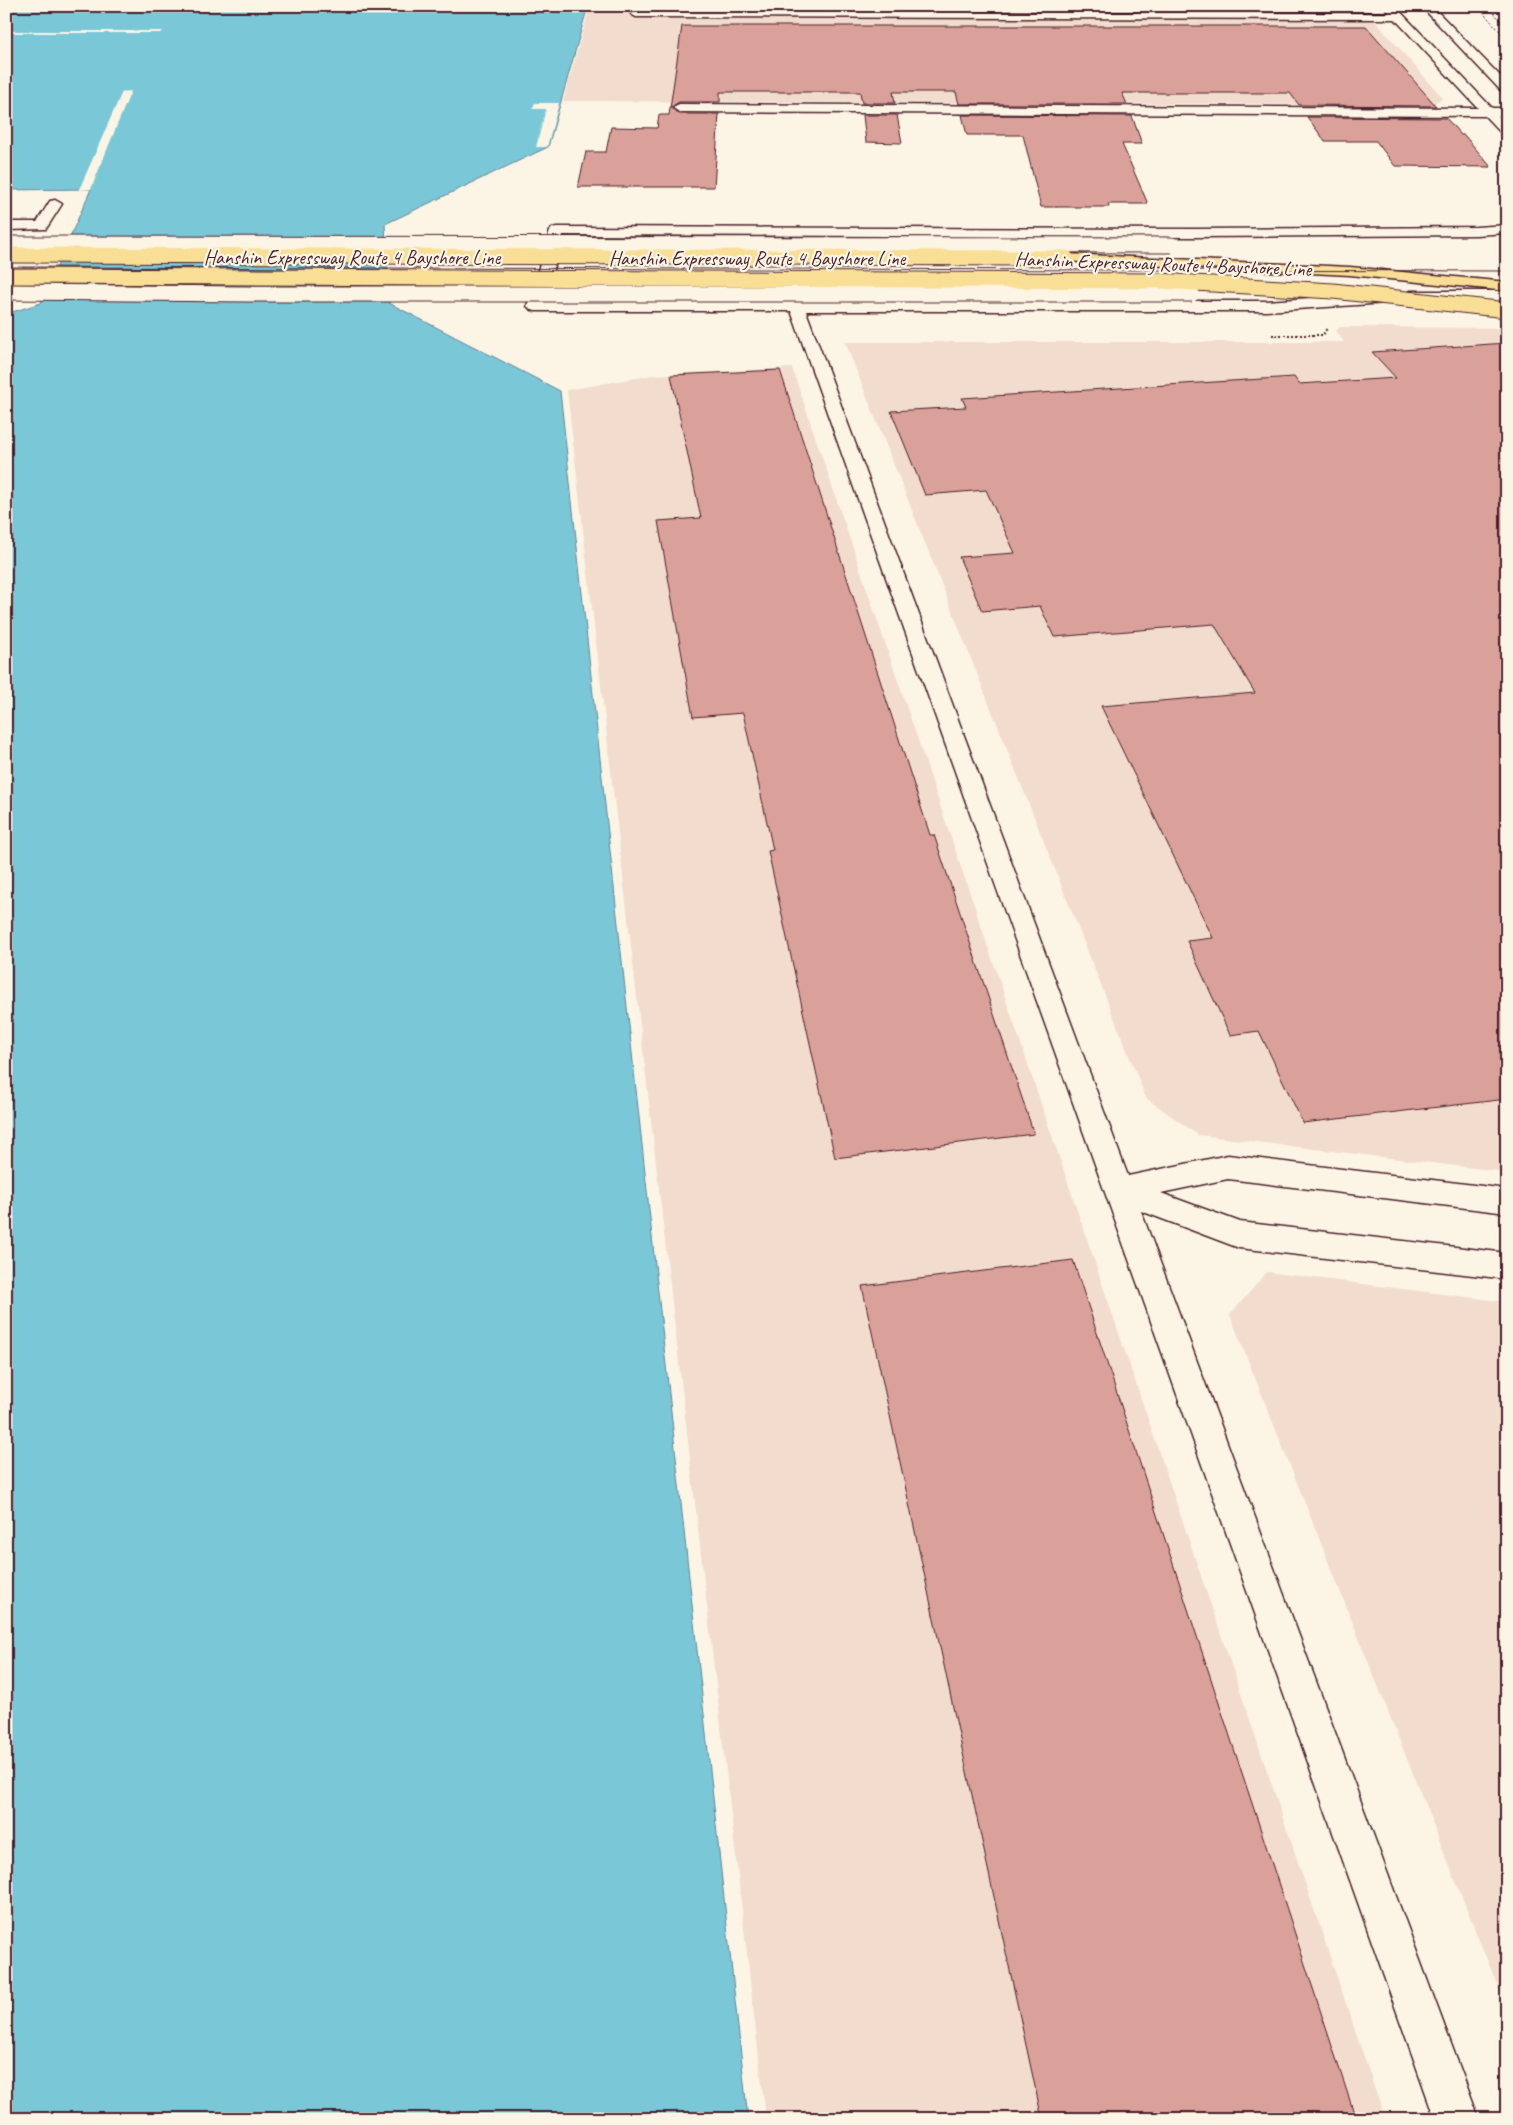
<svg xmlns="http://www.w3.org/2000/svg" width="1513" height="2125" font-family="Caveat,sans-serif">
  <rect width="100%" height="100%" fill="#fcf5e5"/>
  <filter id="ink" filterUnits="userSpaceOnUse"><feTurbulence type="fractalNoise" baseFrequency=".02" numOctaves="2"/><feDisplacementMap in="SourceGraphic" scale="10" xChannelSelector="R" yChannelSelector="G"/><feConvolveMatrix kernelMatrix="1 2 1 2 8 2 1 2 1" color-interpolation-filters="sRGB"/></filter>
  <g filter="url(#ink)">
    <g fill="#f2dcce">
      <path d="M590 6H1362L1443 98 1430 105 563 101Z"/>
      <path d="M1340 327 1507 328V1172L1198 1135 1146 1098 845 342H1344L1336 331Z"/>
      <path d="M792 368 1385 2119H766L567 390 653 375Z"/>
      <path d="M1267 1272 1507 1302V2010L1230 1315Z"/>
    </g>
    <path fill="#7ac7d8" stroke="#678493" d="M6 6H588L548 147 385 224 389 303 560 391 748 2119H6V314L41 303 91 189 6 190Z"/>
    <g fill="#fcf5e5">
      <path d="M6 31H163L160 33H6Z"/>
      <path d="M131 91 91 189 79 190 122 92Z"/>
      <path d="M535 103H559L547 147H536L546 109H532Z"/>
    </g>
    <g fill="#daa19a" stroke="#4a1f2b">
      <path d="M682 26H1366L1436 106 1299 105 1290 93H1122L1127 104H959L956 92H893L895 103H862L860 92H720V102H679L671 107 679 114H719L714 187H578L586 152H606L611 127 657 128 659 115H669Z"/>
      <path d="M863 115H897L902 143 866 142Z"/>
      <path d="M962 115 1132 116 1142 144H1122L1148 204H1108L1109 207H1041L1023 135H967Z"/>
      <path d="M1307 117 1446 118 1461 135H1464L1491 167 1395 166 1376 141H1325Z"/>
      <path d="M1507 343V1099L1303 1123 1259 1031 1230 1035 1187 941 1213 938 1101 706 1255 693 1214 624 1054 637 1040 606 982 611 959 557 1015 553 986 490 925 495 891 411 966 407 962 398 1294 377 1299 384 1396 378 1372 352Z"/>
      <path d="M780 370 930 835H934L1034 1134 835 1158 768 851 773 850 743 713 693 717 658 521 701 518 671 375Z"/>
      <path d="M1073 1260 1356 2119H1042L862 1286Z"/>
    </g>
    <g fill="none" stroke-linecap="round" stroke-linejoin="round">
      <g stroke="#4a1f2b" stroke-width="3">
        <g id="minor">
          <path d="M1384 6H1395L1492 108H1507V116H1498L1507 124V136L1503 135 1485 116 679 112 673 108 679 104 1478 108 1395 19 636 17 631 14 636 11 1389 13Z"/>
          <path d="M1421 6H1432L1507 83V94L1503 93Z"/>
          <path d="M55 200 62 204 46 229 6 230V222H37L50 201Z"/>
          <path d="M1507 225V233L1476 235 1195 237 563 235 544 301H1266L1387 293 1392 295 1395 298 1392 301 1387 303 1266 311H806L1128 1176 1228 1155 1507 1189V1213L1228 1179 1161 1193 1240 1222 1507 1253V1279L1239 1248 1141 1211 1479 2119H1435L791 311H535L530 309 527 306 550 231 552 228 557 227 1195 229 1476 227Z"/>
          <path d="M1411 291H1507V301L1406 299 1403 296 1406 293Z"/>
        </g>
      </g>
      <g stroke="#4a1f2b" stroke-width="3">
        <path id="highway" d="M1066 254 1350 267 1507 282V291L1350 275 1061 261 1059 258 1061 255Z"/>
      </g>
      <g stroke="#4a1f2b" stroke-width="1" stroke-dasharray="2 2" stroke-linecap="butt">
        <path d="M1477 6 1507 39"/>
        <path d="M1484 6 1495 14 1507 28"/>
      </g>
      <path stroke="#4a1f2b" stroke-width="2" stroke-dasharray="2 2" stroke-linecap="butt" d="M1272 335H1323L1327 328"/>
      <use href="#minor" fill="#fcf5e5" fill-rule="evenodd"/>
      <use href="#highway" fill="#f9df96" fill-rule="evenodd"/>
      <path stroke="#4a1f2b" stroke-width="1" d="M6 267 1507 271"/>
      <g stroke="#4a1f2b" stroke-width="17" stroke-linecap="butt">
        <g id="minor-bridge">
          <path d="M6 244 1172 245"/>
          <path d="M6 292 249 294H1192"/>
        </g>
      </g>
      <g stroke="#4a1f2b" stroke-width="17" stroke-linecap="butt">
        <g id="highway-bridge">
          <path d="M6 255 1066 258"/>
          <path d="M6 276 1159 281 1333 291 1507 310"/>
        </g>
      </g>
      <use href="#minor-bridge" stroke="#fcf5e5" stroke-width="15"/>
      <use href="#highway-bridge" stroke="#f9df96" stroke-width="15"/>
    </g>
  </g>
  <g text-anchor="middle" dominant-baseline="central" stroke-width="4.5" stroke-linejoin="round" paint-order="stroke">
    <g font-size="20" fill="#4a1f2b" stroke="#fcf5e5">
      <text x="352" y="257">Hanshin Expressway Route 4 Bayshore Line</text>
      <text x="757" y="258">Hanshin Expressway Route 4 Bayshore Line</text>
      <text transform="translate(1163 264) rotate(2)">Hanshin Expressway Route 4 Bayshore Line</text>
    </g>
  </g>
  <rect width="1513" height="2125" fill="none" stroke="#fcf5e5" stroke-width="25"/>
  <rect x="12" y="12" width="1488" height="2100" fill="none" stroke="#4a1f2b" stroke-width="2" filter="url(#ink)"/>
</svg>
